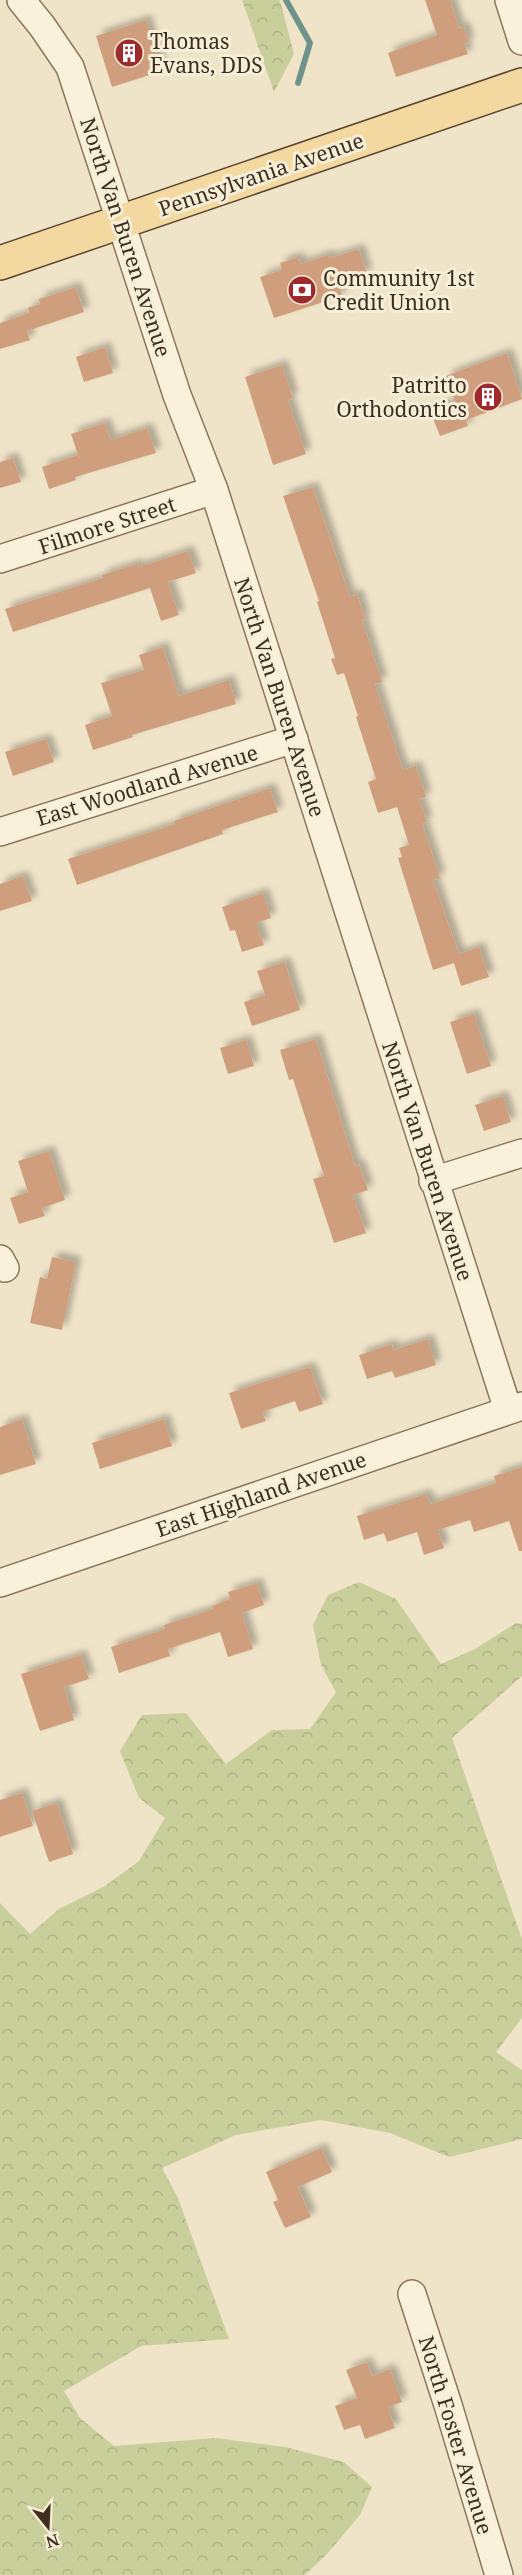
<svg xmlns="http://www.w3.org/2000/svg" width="522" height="2575" font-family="'Noto Serif',serif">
  <defs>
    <pattern id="forest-crowns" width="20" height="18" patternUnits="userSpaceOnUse" patternTransform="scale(1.5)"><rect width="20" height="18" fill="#c9cf9b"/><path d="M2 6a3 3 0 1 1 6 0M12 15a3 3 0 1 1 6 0" fill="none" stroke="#aeb285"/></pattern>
    <filter id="shadow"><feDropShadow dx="5.5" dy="-5.5" stdDeviation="3" flood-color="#0004"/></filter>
  </defs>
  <rect width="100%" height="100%" fill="#f0e4c8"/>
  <g fill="url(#forest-crowns)">
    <path d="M242 0H279L281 4 294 54 274 92Z"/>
    <path d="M359 1582 396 1599 441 1664 475 1649 516 1623 522 1624V1676L452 1738 522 1939V2018L496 2052 522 2070V2139L449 2157 390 2133 321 2120 236 2135 162 2168 178 2198 229 2339 141 2346 64 2391 80 2418 114 2446 216 2438 285 2447 344 2462 372 2487 360 2515 327 2554 305 2575H0V1903L30 1934 59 1909 105 1886 139 1861 165 1818 139 1798 120 1751 142 1715 186 1713 226 1764 272 1730 310 1729 336 1692 321 1665 313 1625 328 1595Z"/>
  </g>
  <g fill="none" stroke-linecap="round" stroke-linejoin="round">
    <path stroke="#6f938a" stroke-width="6" d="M286 0 310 43 298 83"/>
  </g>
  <g fill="#cf9f7d" filter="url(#shadow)">
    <path d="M425 0H450L459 28 464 27 469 42 464 44 468 54 396 77 388 53 437 35Z"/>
    <path d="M146 20 162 71 112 87 96 36Z"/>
    <path d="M359 249 367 274 338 283 342 296 274 318 260 277 282 270 280 263 298 257 301 264 328 255 330 258Z"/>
    <path d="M76 287 84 312 27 331 30 340 0 349V323L29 313 28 308 40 304 39 299Z"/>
    <path d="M105 347 113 373 84 382 76 357Z"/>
    <path d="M507 353 522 399 466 420 468 426 440 436 430 411 455 401 446 376Z"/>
    <path d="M282 365 293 398 288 400 306 454 273 465 245 377Z"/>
    <path d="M105 423 111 440 147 428 156 453 75 477 76 480 49 489 42 467 78 455 71 434Z"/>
    <path d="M13 458 21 482 0 488V462Z"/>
    <path d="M313 487 350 597 357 594 365 619 362 620 382 682 375 684 403 770 416 766 426 797 419 799 427 822 422 823 440 878 433 880 459 954 479 947 489 977 461 986 454 963 433 970 398 858 402 857 399 848 409 845 397 807 378 813 368 782 376 779 356 717 358 716 344 673 337 675 331 659 335 658 317 602 319 601 283 496Z"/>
    <path d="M188 551 196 573 168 582 179 615 161 621 150 588 13 632 5 609 103 578 102 575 137 564 138 567Z"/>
    <path d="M163 647 179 696 229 680 236 704 132 735 133 737 93 750 85 725 112 716 101 683 144 670 139 655Z"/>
    <path d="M46 739 54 762 13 776 5 752Z"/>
    <path d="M270 788 278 812 222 830 223 834 77 885 68 859 175 824 174 821Z"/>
    <path d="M23 876 32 901 0 911V884Z"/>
    <path d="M263 893 271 918 256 923 264 945 242 952 235 930 230 931 222 907Z"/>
    <path d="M285 962 300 1010 252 1026 244 1002 265 995 257 971Z"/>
    <path d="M474 1014 491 1066 467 1074 450 1022Z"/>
    <path d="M316 1039 355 1166 359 1164 368 1190 353 1195 366 1233 334 1243 313 1179 324 1176 293 1079 289 1080 280 1050Z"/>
    <path d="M246 1040 254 1066 228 1074 220 1048Z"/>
    <path d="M503 1096 511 1122 484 1131 475 1105Z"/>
    <path d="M49 1151 65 1200 42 1208 45 1216 19 1224 10 1198 28 1192 18 1161Z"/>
    <path d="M52 1257 76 1262 62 1330 30 1323 40 1277 47 1279Z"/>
    <path d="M428 1339 436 1365 395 1378 392 1371 367 1379 359 1355 392 1344 393 1350Z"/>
    <path d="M310 1367 323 1404 299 1412 295 1401 262 1412 266 1421 241 1429 229 1393Z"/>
    <path d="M22 1419 36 1464 0 1475V1427Z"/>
    <path d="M164 1419 172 1446 100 1469 92 1443Z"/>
    <path d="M522 1467V1551H519L509 1521 474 1532 470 1520 438 1530 444 1548 424 1555 417 1532 387 1542 384 1533 364 1540 357 1516 426 1494 430 1504 496 1483 494 1476Z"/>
    <path d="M257 1583 264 1605 242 1613 253 1649 228 1657 220 1632 168 1649 170 1656 119 1673 111 1647 165 1629 164 1625 213 1609 212 1606 230 1599 228 1592Z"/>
    <path d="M81 1655 89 1679 64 1687 74 1720 40 1731 21 1674Z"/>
    <path d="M22 1793 33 1826 0 1837V1800Z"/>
    <path d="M57 1803 73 1854 49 1862 32 1811Z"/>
    <path d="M321 2148 332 2172 298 2187 311 2217 285 2228 273 2202 278 2200 266 2172Z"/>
    <path d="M367 2362 372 2376 390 2369 402 2402 388 2407 395 2428 365 2439 360 2425 344 2430 335 2406 357 2398 346 2370Z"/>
  </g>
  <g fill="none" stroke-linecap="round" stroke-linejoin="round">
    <g stroke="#8d765c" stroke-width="30">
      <g id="minor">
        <path d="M21 0 42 26 70 67 177 395 214 490 508 1410"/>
        <path d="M509 0 522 41"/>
        <path d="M0 559 214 490"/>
        <path d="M0 832 294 739"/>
        <path d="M433 1181 522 1153"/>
        <path d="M0 1259 5 1268"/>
        <path d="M0 1583 522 1406"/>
        <path d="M412 2294 448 2405 499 2575"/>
      </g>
    </g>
    <g stroke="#5b4430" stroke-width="36">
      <path id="major" d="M0 263 522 85"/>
    </g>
    <use href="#minor" stroke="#faf1dc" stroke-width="27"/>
    <use href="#major" stroke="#f3d9a0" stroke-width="33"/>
  </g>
  <defs>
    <g id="building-disc" transform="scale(1.5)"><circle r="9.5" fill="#9e2a2b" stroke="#f7eed8"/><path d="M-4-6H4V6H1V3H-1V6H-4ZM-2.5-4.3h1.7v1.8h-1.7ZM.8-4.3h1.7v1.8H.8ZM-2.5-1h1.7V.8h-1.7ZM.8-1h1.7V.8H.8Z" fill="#fff"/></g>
    <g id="bank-disc" transform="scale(1.5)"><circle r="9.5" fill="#9e2a2b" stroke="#f7eed8"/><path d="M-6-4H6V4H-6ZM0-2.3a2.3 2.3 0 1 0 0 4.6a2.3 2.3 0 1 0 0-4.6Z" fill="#fff"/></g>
  </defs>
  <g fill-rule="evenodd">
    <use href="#building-disc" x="129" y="53"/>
    <use href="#bank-disc" x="302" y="290"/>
    <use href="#building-disc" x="488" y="397"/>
  </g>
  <g text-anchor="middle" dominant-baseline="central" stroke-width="6" stroke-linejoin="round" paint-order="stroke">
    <g font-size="21" fill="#3d2e20" stroke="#f7eed8" text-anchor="start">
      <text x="150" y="41">Thomas<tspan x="150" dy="24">Evans, DDS</tspan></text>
      <text x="323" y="278">Community 1st<tspan x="323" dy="24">Credit Union</tspan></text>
      <text x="467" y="385" text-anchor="end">Patritto<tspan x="467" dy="24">Orthodontics</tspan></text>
    </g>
    <g font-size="21" fill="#3d2e20" stroke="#f7eed8">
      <text transform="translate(261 174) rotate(-19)">Pennsylvania Avenue</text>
      <text transform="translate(126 237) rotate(72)">North Van Buren Avenue</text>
      <text transform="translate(107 525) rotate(-18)">Filmore Street</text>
      <text transform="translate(280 697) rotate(72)">North Van Buren Avenue</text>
      <text transform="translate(147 785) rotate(-17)">East Woodland Avenue</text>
      <text transform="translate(428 1161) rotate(72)">North Van Buren Avenue</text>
      <text transform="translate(261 1494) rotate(-19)">East Highland Avenue</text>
      <text transform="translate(456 2435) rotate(73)">North Foster Avenue</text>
    </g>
  </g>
  <g transform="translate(48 2527) rotate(162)" stroke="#f7eed8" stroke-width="4.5" paint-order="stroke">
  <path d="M0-4.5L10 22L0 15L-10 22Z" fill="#3d2e20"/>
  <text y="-9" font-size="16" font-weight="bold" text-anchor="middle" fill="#3d2e20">N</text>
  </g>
</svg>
